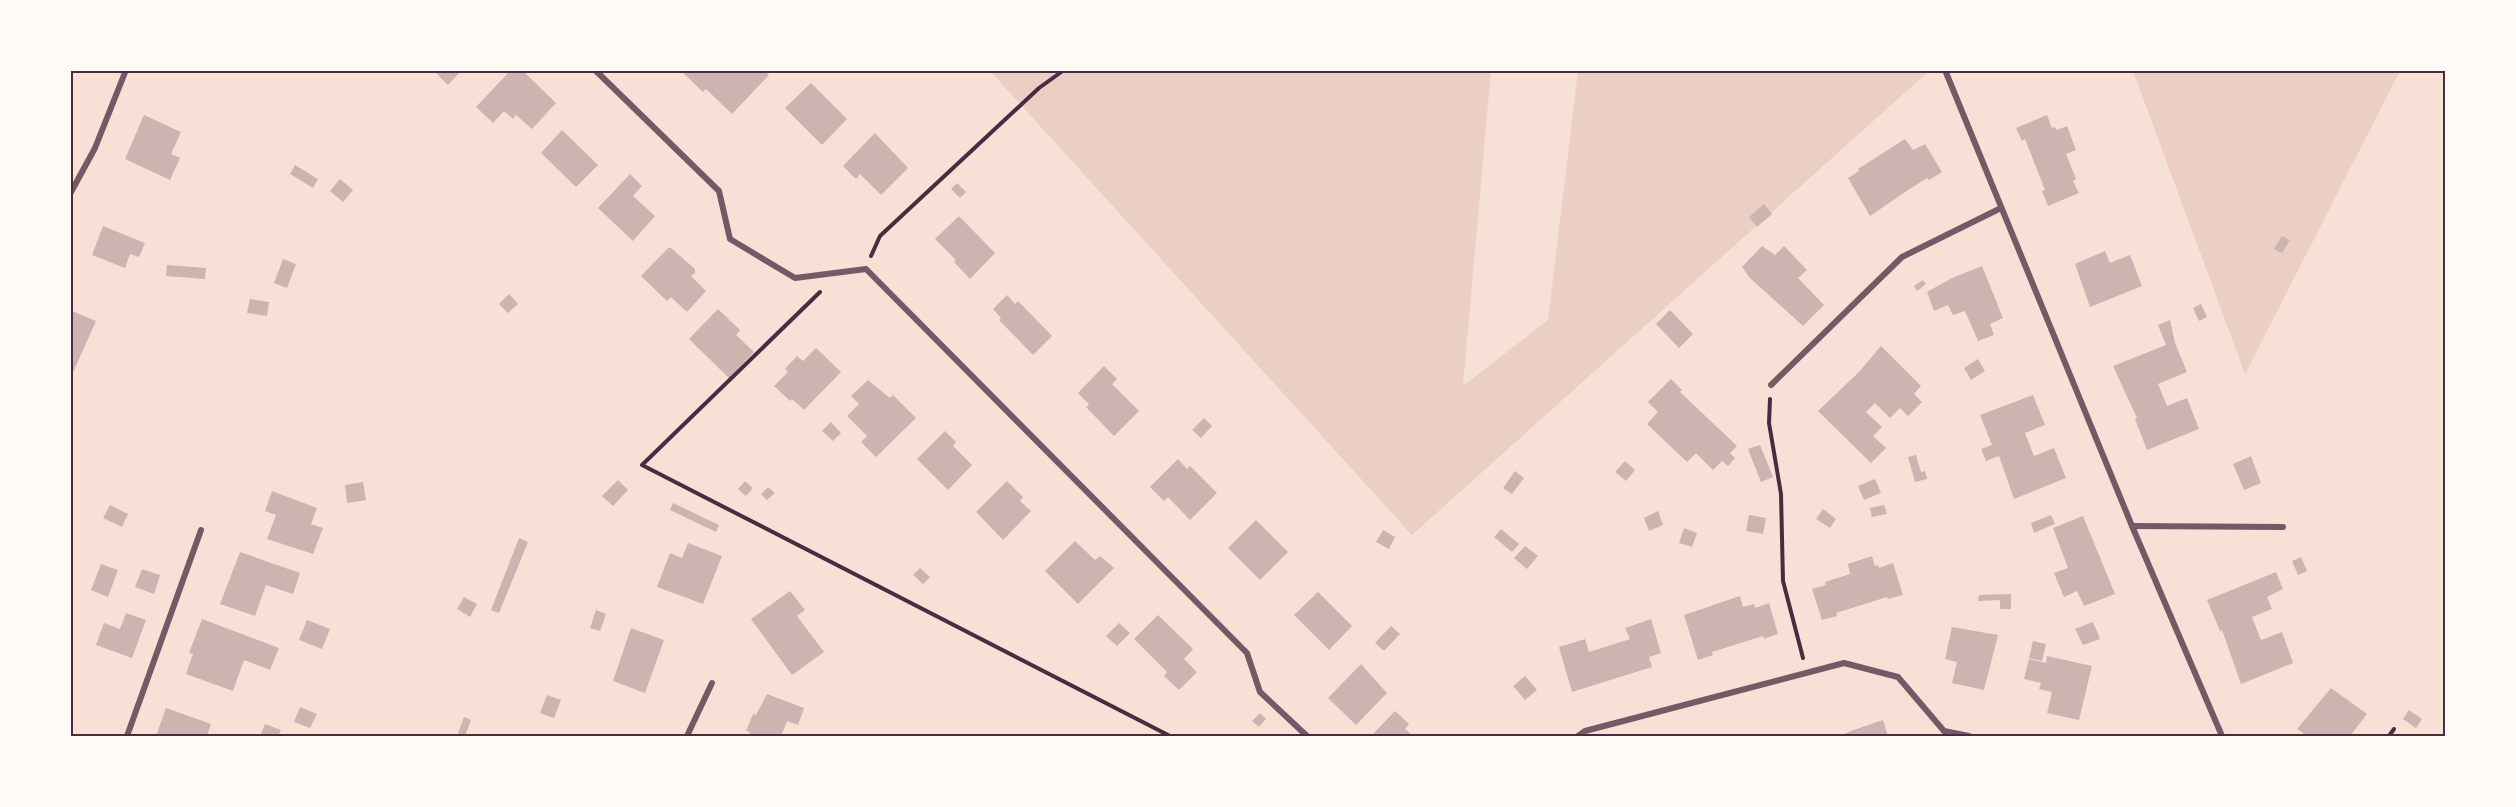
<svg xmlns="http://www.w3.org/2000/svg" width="2516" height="807" font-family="'Fira Sans Condensed',sans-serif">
  <rect width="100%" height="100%" fill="#f7e1d7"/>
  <g fill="#ebcfc5">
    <path d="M990 71H1491L1463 386 1548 320 1578 71H1929L1412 535Z"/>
    <path d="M2133 71H2400L2245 374Z"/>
  </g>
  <g fill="#ccb4b1">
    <path d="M433 70H462L448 85Z"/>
    <path d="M511 70H522L556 103 532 129 516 115 513 119 504 111 493 123 476 107Z"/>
    <path d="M680 70H764L769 75 732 114 706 89 703 92Z"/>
    <path d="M811 83 847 119 822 145 785 108Z"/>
    <path d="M144 115 181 132 171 154 180 158 170 180 125 159Z"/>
    <path d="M2047 115 2052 128 2055 127 2057 130 2067 126 2076 150 2066 154 2076 179 2073 181 2079 193 2048 206 2042 191 2045 190 2025 139 2022 141 2016 128Z"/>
    <path d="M562 130 598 165 576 187 541 153Z"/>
    <path d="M875 133 908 168 881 195 860 174 856 179 843 166Z"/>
    <path d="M1905 139 1913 150 1925 144 1942 172 1929 180 1927 178 1905 192 1870 216 1848 178 1859 171 1858 169Z"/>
    <path d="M295 165 318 179 313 188 290 174Z"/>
    <path d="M630 174 642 186 633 196 655 216 633 241 598 208Z"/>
    <path d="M340 179 353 190 343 202 330 191Z"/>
    <path d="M957 183 966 192 960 198 951 189Z"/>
    <path d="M1764 204 1772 214 1757 227 1749 217Z"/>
    <path d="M959 216 995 253 970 279 954 262 956 260 935 239Z"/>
    <path d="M103 226 145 243 139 257 130 254 125 268 92 255Z"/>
    <path d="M2282 236 2290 240 2282 253 2274 249Z"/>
    <path d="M1762 246 1775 255 1784 246 1807 270 1798 278 1824 305 1803 326 1750 278 1742 267Z"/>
    <path d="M668 248H671L695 269V273L691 276 706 291 687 312 671 297 667 301 641 276Z"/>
    <path d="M2105 251 2110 263 2130 255 2142 286 2090 307 2075 264Z"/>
    <path d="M283 259 296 264 287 288 274 283Z"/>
    <path d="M167 265 206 268 205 279 166 276Z"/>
    <path d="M1982 266 2003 318 1990 324 1994 335 1978 341 1965 311 1953 315 1948 305 1934 311 1927 292 1952 278Z"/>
    <path d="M1923 280 1926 284 1917 291 1914 286Z"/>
    <path d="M509 294 518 304 508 313 499 304Z"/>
    <path d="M1007 295 1015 304 1018 301 1052 336 1033 355 999 320 1001 318 993 309Z"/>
    <path d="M250 299 269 302 267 316 247 313Z"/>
    <path d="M2201 304 2207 317 2199 321 2193 308Z"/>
    <path d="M718 309 740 330 736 335 754 352 729 378 689 339Z"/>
    <path d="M70 310 96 321 70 379Z"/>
    <path d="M1670 310 1693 334 1679 348 1656 324Z"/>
    <path d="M2170 320 2175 343 2187 372 2158 384 2167 406 2187 398 2199 429 2147 450 2135 419 2137 418 2113 366 2166 345 2158 325Z"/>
    <path d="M1881 346 1921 386 1914 394 1922 402 1908 416 1900 408 1890 418 1875 403 1866 412 1882 427 1873 436 1886 448 1871 463 1818 411 1859 372Z"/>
    <path d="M816 348 841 372 804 410 792 399 790 401 774 386 788 372 785 369 797 356 803 361Z"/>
    <path d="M1978 359 1985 371 1971 380 1964 368Z"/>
    <path d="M1104 366 1117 379 1112 384 1139 411 1114 436 1086 407 1089 404 1078 393Z"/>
    <path d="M1671 379 1682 390 1680 392 1737 446 1730 453 1735 458 1728 466 1722 461 1713 470 1696 453 1687 462 1647 424 1658 412 1648 402Z"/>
    <path d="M868 380 890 398 893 395 916 418 876 457 861 442 867 436 847 416 859 404 851 396Z"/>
    <path d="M2033 395 2045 425 2025 433 2034 456 2054 448 2066 478 2014 499 1999 456 1986 461 1981 449 1992 445 1980 415Z"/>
    <path d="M1204 418 1212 426 1201 438 1192 430Z"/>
    <path d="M831 422 841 433 833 441 822 431Z"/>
    <path d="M945 431 956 442 953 446 972 465 948 490 917 459Z"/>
    <path d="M1760 445 1773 477 1761 482 1748 449Z"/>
    <path d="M1916 455 1921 472 1925 471 1927 479 1915 482 1908 457Z"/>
    <path d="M2251 456 2261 483 2244 490 2233 464Z"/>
    <path d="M1178 459 1187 469 1190 466 1217 493 1190 520 1168 497 1164 501 1150 487Z"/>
    <path d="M1625 461 1635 470 1626 481 1615 472Z"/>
    <path d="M1515 471 1524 478 1512 494 1503 488Z"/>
    <path d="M1875 479 1881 493 1864 500 1858 486Z"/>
    <path d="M618 480 628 490 613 506 602 496Z"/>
    <path d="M745 481 753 488 746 496 738 489Z"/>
    <path d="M1007 481 1023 497 1020 501 1031 511 1003 540 976 512Z"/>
    <path d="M363 482 366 500 347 503 345 485Z"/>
    <path d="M768 487 775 493 767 500 761 494Z"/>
    <path d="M272 491 317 508 311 524 323 528 313 554 267 539 276 515 265 511Z"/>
    <path d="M673 503 719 525 716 532 670 510Z"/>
    <path d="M110 505 128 514 122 527 103 518Z"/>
    <path d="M1884 505 1887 514 1872 517 1870 508Z"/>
    <path d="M1823 509 1836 519 1830 528 1816 519Z"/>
    <path d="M1658 511 1663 525 1649 531 1644 518Z"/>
    <path d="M1749 515 1766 518 1763 534 1746 531Z"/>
    <path d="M2051 515 2055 524 2034 533 2031 523Z"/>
    <path d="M2083 516 2115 594 2084 606 2077 591 2064 597 2054 573 2068 568 2053 528Z"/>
    <path d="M1256 520 1288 552 1260 580 1228 548Z"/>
    <path d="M1684 528 1697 533 1692 547 1679 543Z"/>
    <path d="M1501 529 1519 544 1512 552 1494 537Z"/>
    <path d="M1383 530 1395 537 1389 549 1376 542Z"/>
    <path d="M519 538 528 542 499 613 491 610Z"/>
    <path d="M1075 541 1095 560 1100 556 1114 568 1078 604 1045 571Z"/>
    <path d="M688 543 722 556 703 604 657 587 670 553 682 558Z"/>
    <path d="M1525 546 1538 556 1527 569 1514 558Z"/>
    <path d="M240 552 300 573 293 594 266 585 255 616 220 604Z"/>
    <path d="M1872 556 1875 566 1878 565 1879 568 1893 563 1903 595 1888 599 1887 597 1836 613 1837 616 1822 620 1812 589 1826 585 1825 582 1850 574 1848 564Z"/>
    <path d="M2301 557 2307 571 2298 575 2292 561Z"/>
    <path d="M101 564 118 570 108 597 91 590Z"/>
    <path d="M920 568 930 577 923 584 913 575Z"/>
    <path d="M142 569 160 575 154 594 135 587Z"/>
    <path d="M2276 572 2283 589 2267 597 2272 609 2252 617 2261 640 2282 632 2293 663 2241 684 2222 630 2220 631 2207 600Z"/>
    <path d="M790 591 805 610 797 616 824 652 792 675 751 619Z"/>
    <path d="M1318 592 1352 626 1329 650 1294 615Z"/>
    <path d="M2011 594V609H2000V600L1978 601 1979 595Z"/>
    <path d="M1740 596 1743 607 1754 604 1755 608 1769 603 1778 634 1764 639 1763 636 1712 652 1713 655 1698 660 1684 615Z"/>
    <path d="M464 597 477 604 470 617 457 609Z"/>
    <path d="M596 610 606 614 600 631 590 628Z"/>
    <path d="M126 613 146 620 132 658 96 645 104 623 120 629Z"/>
    <path d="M1158 615 1193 649 1184 659 1197 672 1179 690 1164 676 1167 672 1134 639Z"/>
    <path d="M202 619 279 648 270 670 244 660 233 691 186 674 193 654 189 653Z"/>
    <path d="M1651 619 1661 653 1649 657 1652 667 1572 692 1559 647 1585 639 1589 652 1630 639 1625 628Z"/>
    <path d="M307 620 330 629 322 649 299 640Z"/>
    <path d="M2093 622 2100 639 2083 645 2075 629Z"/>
    <path d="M1119 623 1130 633 1117 646 1106 636Z"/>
    <path d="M1391 626 1400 634 1384 651 1375 643Z"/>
    <path d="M1952 627 1998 635 1984 690 1952 683 1957 662 1945 659Z"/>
    <path d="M631 628 664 640 645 693 613 681Z"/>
    <path d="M2033 641 2046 644 2042 661 2029 658Z"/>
    <path d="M2047 656 2092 666 2079 720 2047 713 2052 692 2039 689 2041 683 2024 679 2029 659 2046 663Z"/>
    <path d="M1361 664 1387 693 1356 725 1328 698Z"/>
    <path d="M1525 676 1537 690 1525 700 1513 686Z"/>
    <path d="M2331 688 2367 714 2350 736H2307L2297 729Z"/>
    <path d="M767 694 804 708 798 725 787 721 781 736H749L750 732 746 731 753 714 756 715Z"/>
    <path d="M547 695 561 700 554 718 540 713Z"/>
    <path d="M300 707 317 714 310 728 294 722Z"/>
    <path d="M166 708 211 724 207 736H156Z"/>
    <path d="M2409 710 2422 719 2416 728 2403 719Z"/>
    <path d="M1395 711 1409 724 1405 729 1413 736H1371Z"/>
    <path d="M1260 713 1266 719 1259 727 1252 721Z"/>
    <path d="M464 717 471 720 465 736H457Z"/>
    <path d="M1883 720 1888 736H1840L1851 731Z"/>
    <path d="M265 724 281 730 278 736 261 734Z"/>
  </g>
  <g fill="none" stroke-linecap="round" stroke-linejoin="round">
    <g stroke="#4a2c40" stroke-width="4">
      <path d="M871 256 880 236 1039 88 1064 70"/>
      <path d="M820 292 642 465 1170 736"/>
      <path d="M1770 399 1769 423 1781 494 1783 581 1803 658"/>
      <path d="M2389 736 2394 729"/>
    </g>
    <g stroke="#755966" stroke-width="6">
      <path d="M595 70 719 191 730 239 795 278 866 269 1247 653 1260 692 1307 736"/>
      <path d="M1945 70 2132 526 2222 736"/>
      <path d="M70 194 95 148 126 70"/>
      <path d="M1771 385 1902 257 2001 208"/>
      <path d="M2132 526 2283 527"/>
      <path d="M127 736 201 530"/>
      <path d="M687 736 712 683"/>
      <path d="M1578 736 1585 731 1844 663 1898 677 1944 731 1969 736"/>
    </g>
  </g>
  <rect width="2516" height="807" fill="none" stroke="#fffaf5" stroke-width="144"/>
  <rect x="72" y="72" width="2372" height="663" fill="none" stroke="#4a2c40" stroke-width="2"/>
</svg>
